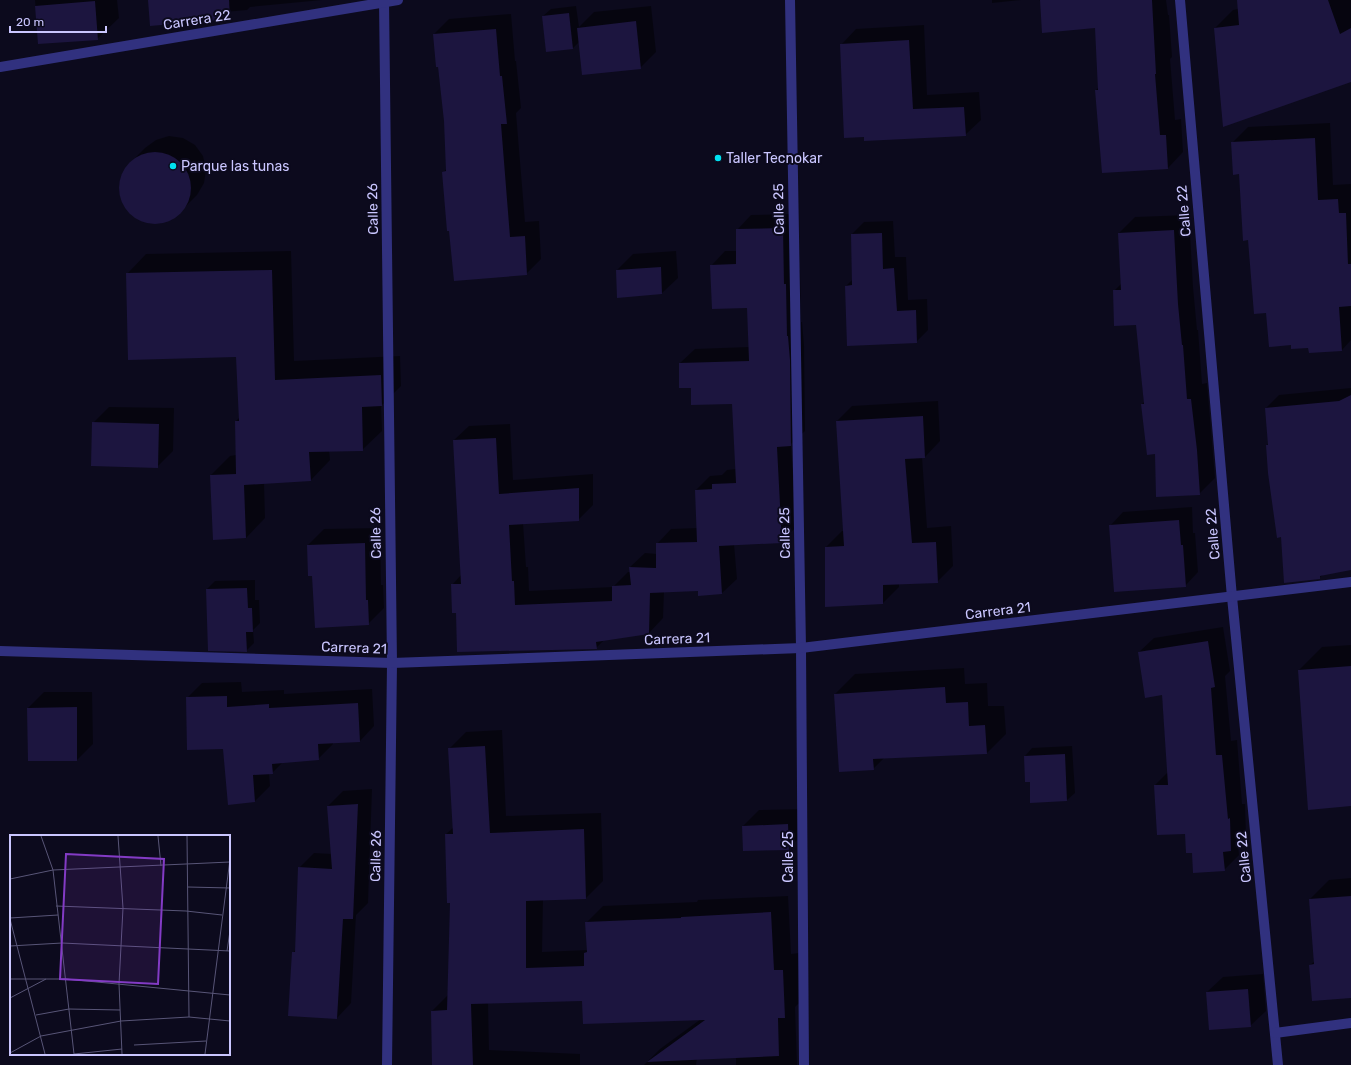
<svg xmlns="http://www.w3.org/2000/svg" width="1351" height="1065" font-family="Rubik,sans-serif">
  <rect width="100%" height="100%" fill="#0c0a1d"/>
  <g fill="#0007">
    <path d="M35 0H117L119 18 97 39 39 43Z"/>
    <path d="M149 0H322L250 7 247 10 190 15Z"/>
    <path d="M992 0H1021L992 3Z"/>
    <path d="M1039 0H1166L1168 15H1169L1172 57 1170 59 1175 120 1181 119 1183 152 1168 168 1096 90 1099 87 1096 27Z"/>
    <path d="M1239 0H1351V81L1215 28 1233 10 1238 9Z"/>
    <path d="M576 6 579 27 594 12 651 6 656 52 640 68 579 42 573 48 543 16 551 9Z"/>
    <path d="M511 14 515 61H516L521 108 516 113 525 222 539 221 541 259 526 274 444 172 447 168 445 121 434 34 449 19Z"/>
    <path d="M924 25 927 95 979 92 981 120 965 135 865 140 841 45 856 29Z"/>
    <path d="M1330 123 1333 185 1351 184V340L1342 350 1310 352 1309 347 1292 344 1267 312 1249 239 1240 173 1232 143 1248 127Z"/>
    <path d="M169 136 183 138 195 145 203 156 206 170 204 183 197 195 181 211 170 220 157 223 143 221 131 214 123 203 120 190 122 176 129 164 145 148 156 140Z"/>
    <path d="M797 214 798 270H800L801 322H802L804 345 805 431 791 444 796 527 781 542 734 544 737 579 722 593 699 595V590L664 591 663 618 649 633 605 639 596 648 457 612 452 585 461 575 454 440 469 426 510 424 513 480 593 474V505L578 520 523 523 526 567H528L529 591 613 587 628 572H631L630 567 645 553 657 554V544L671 529 698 528 696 490 710 476 722 475 727 470 736 469 733 403 692 387 680 363 695 349 749 347 748 307 711 266 725 251H737V230L751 215Z"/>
    <path d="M1189 215 1193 287 1197 330H1198L1202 384 1207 383 1215 478 1199 494 1155 453 1142 404 1144 402 1137 324 1114 291 1122 283 1119 233 1135 217Z"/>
    <path d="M893 221 895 257H906L908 300 927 299 928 330 916 342 846 286 853 279 852 234 864 222Z"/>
    <path d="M291 251 294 361 400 356 401 386 381 406 382 431 362 450H329L330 460 311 480 264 483 265 518 246 538 211 475 230 456 236 455V421L240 417 237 356 127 274 146 254Z"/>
    <path d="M676 251 678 278 662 293 618 297 617 270 633 254Z"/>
    <path d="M1351 388V569L1324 574 1319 578 1282 536 1267 445 1269 443 1266 408 1279 395Z"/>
    <path d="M938 401 940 441 925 457H922L927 528 951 526 953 566 937 582 899 584V587L883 603 826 547 842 531H844L837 421 852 406Z"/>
    <path d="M109 407 174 408 173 451 157 467 93 423Z"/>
    <path d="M1192 507 1193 533H1195L1198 572 1185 586 1110 526 1123 512Z"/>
    <path d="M380 528 381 585H383L384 608 368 624 313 575 308 545 324 529Z"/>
    <path d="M255 580V600H259L260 623 253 630 254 643 246 651 207 589 215 581Z"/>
    <path d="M1223 627 1230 671 1225 676 1231 741 1237 740 1242 804H1245L1246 836 1238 844 1239 855 1224 870 1192 852 1186 833 1155 785 1168 772 1162 694 1139 652 1154 638Z"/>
    <path d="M1351 645V805L1299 670 1322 647Z"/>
    <path d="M964 668 965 684 987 683 988 706H1004L1006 734 986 754 885 757 873 769 835 694 855 674Z"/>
    <path d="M241 682 242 692 284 690V694L372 689 374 726 360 741 333 743V744L318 759 283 762 272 773H269L270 786 255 801 224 748 187 698 202 683Z"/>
    <path d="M44 692H92L93 744 77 760 28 708Z"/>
    <path d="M502 730 506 816 601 813 603 881 586 898 543 899 542 952 588 950 586 923 603 906 697 902 698 900 788 896 791 954 799 953 802 1000 795 1007 797 1065H736V1057L697 1058 696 1065H644L660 1049 701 1019 583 1000 488 1003 489 1050 580 1054V1065H433L432 1011 449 994 451 902 446 834 454 827 449 749 466 732Z"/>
    <path d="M1072 746 1075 793 1067 800 1031 781 1025 756 1032 748Z"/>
    <path d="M372 789 368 903 356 915 351 1003 337 1018 293 953 296 949 299 868 314 853 332 854 328 806 343 791Z"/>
    <path d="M803 809 804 833 788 849 743 826 759 810Z"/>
    <path d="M1351 878V997L1310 965 1315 961 1310 899 1329 880Z"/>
    <path d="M1263 974 1266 1011 1250 1026 1207 992 1223 977Z"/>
  </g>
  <g fill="#1c153f">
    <path d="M148 0H229L230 19 150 26Z"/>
    <path d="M1040 0H1152L1156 74H1155L1160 135H1166L1168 169 1102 173 1095 90H1098L1095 28 1042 33Z"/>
    <path d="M1237 0H1328L1340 34 1351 28V82L1223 127 1214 28 1239 25Z"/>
    <path d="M95 1 98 40 38 44 35 6Z"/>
    <path d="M569 13 573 49 546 52 542 16Z"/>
    <path d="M636 21 641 69 582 75 577 28Z"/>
    <path d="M496 29 500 76H502L507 124H501L510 237 525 236 527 275 454 281 449 231H447L442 172 446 171 444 121 438 67H436L433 34Z"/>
    <path d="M909 40 913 109 964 107 966 136 864 141V137L844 138 840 44Z"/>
    <path d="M1315 138 1318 200 1338 199 1339 213H1346L1348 264H1351V306L1339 307 1342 351 1309 353 1308 348 1291 349V345L1269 347 1266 313 1254 314 1248 240 1243 241 1239 174 1233 175 1231 142Z"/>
    <circle cx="155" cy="188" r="36"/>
    <path d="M783 228 784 284H786L787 336H788L790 360 791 446 777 447 782 543 719 546 722 594 698 596V591L650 593 649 634 596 642 597 649 457 652 456 613H452L451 584H461L453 440 496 438 499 494 579 488V521L509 525 512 581H514L515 605 612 601V586L631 585 629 567 656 568V543L697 542 695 490 712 489V484L736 483 732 404 691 405V388H679V363L749 361 747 308 712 309 710 265 736 264V229Z"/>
    <path d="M1174 230 1178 304 1182 345H1183L1187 399H1191L1197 450 1200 495 1156 497 1155 454 1147 455 1141 404H1144L1136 325 1114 326 1113 290H1121L1118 233Z"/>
    <path d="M882 233 883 269 894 268 897 311 916 310 917 343 847 346 845 286 852 285 851 234Z"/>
    <path d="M661 267 662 294 617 298 616 270Z"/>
    <path d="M272 270 275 380 381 375 382 406 362 407 363 451 309 452 311 481 244 485 246 538 213 540 210 475 236 474 235 421H239L236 357 128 360 126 273Z"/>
    <path d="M1351 395V570L1320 576V579L1284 583 1281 537 1277 538 1268 473 1266 445H1268L1265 408 1339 401Z"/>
    <path d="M923 416 925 458 905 459 912 543 936 542 938 583 883 585V604L825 607V547L844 546 836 421Z"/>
    <path d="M92 422 159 424 158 468 91 466Z"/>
    <path d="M1179 520 1181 545H1183L1186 587 1114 592 1109 525Z"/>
    <path d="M365 543 366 600H368L369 625 315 628 312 576H308L307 545Z"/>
    <path d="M247 588 248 608H252L253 632H246L247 652 208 651 206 589Z"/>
    <path d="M1208 641 1215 687 1211 688 1216 755H1222L1228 819 1230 818 1231 851 1223 852 1225 871 1193 873 1192 853H1186L1185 834 1157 835 1154 785H1168L1162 695 1145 698 1138 652Z"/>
    <path d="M1351 666V806L1308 810 1298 670Z"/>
    <path d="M945 687 946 703 968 702 969 726 985 725 987 754 873 759 874 770 839 772 834 694Z"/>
    <path d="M227 696V707L269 704V708L358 703 360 742 318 744 319 760 272 764 273 774 253 775 255 802 228 805 223 749 187 750 186 697Z"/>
    <path d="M77 707V761H28L27 708Z"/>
    <path d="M485 746 490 833 584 829 586 899 526 901V968L584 966V953L587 952 585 922 681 918V917L771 912 774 970H783L785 1018H778L779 1056 647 1062 705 1020 583 1024 582 1001 471 1004 473 1065H432L431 1011 447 1010 450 903H447L445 834H453L448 748Z"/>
    <path d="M1065 754 1067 801 1030 803V782H1025L1024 756Z"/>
    <path d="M358 804 353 919H343L337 1019 288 1016 292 952H295L298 867 332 869 327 806Z"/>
    <path d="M788 824 789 850 743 851 742 826Z"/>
    <path d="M1351 896V998L1312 1001 1309 965 1314 964 1309 899Z"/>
    <path d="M1248 989 1251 1027 1209 1030 1206 992Z"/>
  </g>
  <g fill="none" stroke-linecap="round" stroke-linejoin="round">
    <g stroke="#31317f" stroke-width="10">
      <path d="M384 0 392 663 387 1065"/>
      <path d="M790 0 801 648 804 1065"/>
      <path d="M1180 0 1232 597 1278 1065"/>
      <path d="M0 67 398 0"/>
      <path d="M0 651 392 663 801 648 1351 582"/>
      <path d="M1275 1033 1351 1023"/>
    </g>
  </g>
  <g fill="#00e1f1" stroke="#0c0a1d" stroke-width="1.5">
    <circle cx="718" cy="158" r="4"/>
    <circle cx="173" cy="166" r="4"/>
  </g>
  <g text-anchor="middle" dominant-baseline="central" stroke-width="4" stroke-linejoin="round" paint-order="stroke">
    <g font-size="14" fill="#cac6ff" stroke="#0c0a1d">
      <text transform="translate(197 20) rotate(-9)">Carrera 22</text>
      <text transform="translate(373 209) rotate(-91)">Calle 26</text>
      <text transform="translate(779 209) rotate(-91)">Calle 25</text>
      <text transform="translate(1184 211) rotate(-95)">Calle 22</text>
      <text transform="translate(376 533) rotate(-91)">Calle 26</text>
      <text transform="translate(785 533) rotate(-91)">Calle 25</text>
      <text transform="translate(1213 534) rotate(-95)">Calle 22</text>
      <text transform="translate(998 611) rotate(-7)">Carrera 21</text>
      <text transform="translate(677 639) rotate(-2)">Carrera 21</text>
      <text transform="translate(354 648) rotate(2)">Carrera 21</text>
      <text transform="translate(376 856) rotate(-89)">Calle 26</text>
      <text transform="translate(788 857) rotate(-90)">Calle 25</text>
      <text transform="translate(1244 857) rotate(-96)">Calle 22</text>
    </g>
    <g font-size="14" fill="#cac6ff" stroke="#0c0a1d" text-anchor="start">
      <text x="726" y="158">Taller Tecnokar</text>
      <text x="181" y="166">Parque las tunas</text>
    </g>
  </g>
  <g transform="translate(10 835)">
    <rect width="220" height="220" fill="#0c0a1d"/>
    <path fill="none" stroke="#585577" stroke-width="1" d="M31 1 43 35 64 219M108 1 113 73 109 149 112 219M148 1 151 31M177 1 179 182M0 44 43 35 220 27M178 52 220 53M46 71 176 76 212 80M0 83 48 80M0 84 35 219M0 111 52 108 220 116M217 116 220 96M0 144H56L220 160M0 163 36 144M26 180 59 174 110 175M124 210 196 206M0 218 31 201 111 186 179 182 220 186M64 219 112 214M195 219 220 24"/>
    <path fill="#833bc5" fill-opacity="0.15" stroke="#833bc5" stroke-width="2" d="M56 19 154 24 148 149 50 144Z"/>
    <rect width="220" height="220" fill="none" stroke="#cac6ff" stroke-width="2"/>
  </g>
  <path d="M10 26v6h96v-6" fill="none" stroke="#cac6ff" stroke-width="2"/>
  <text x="16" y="26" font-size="12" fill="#cac6ff" stroke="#0c0a1d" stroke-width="3" paint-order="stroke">20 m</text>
</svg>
